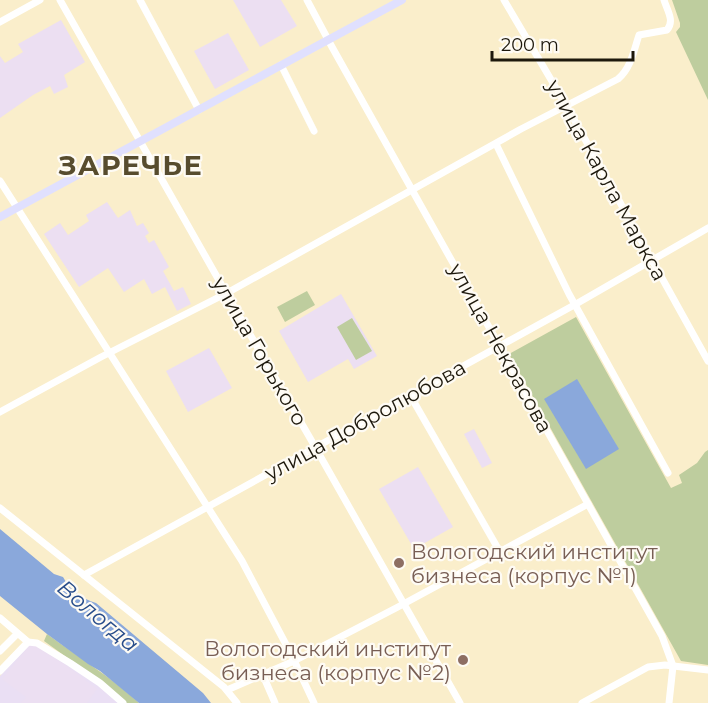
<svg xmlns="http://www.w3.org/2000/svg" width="708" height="703" font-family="Montserrat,sans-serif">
  <rect width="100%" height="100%" fill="#faeecb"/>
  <path fill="#eadff4" d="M36 644 99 684 120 703H0V676L27 645Z"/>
  <g fill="#ecdff2">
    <path d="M233 0H281L297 26 260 47Z"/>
    <path d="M61 20 85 62 64 75 68 87 54 94 50 86 33 95 0 118V56L5 63 23 52 18 44Z"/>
    <path d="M228 33 249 70 215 89 194 51Z"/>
    <path d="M107 202 118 218 130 210 137 226 143 223 149 233 145 236 149 243 154 240 169 267 163 271 174 291 183 287 191 304 177 311 165 287 152 294 144 279 124 292 108 268 79 287 44 234 60 223 68 235 89 221 86 215Z"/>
    <path d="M341 294 377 356 354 369 348 359 308 382 279 331Z"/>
    <path d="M209 348 232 388 188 412 166 371Z"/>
    <path d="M474 429 492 463 482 468 464 434Z"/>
    <path d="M418 467 453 527 414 549 379 489Z"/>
    <path d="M36 645 67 666 97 689 87 703H21L26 697 2 679 29 646Z"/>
  </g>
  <g fill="#becd9e">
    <path d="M672 0H708V100L676 32 680 27V23Z"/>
    <path d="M307 291 315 305 285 322 277 307Z"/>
    <path d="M576 317 671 488 682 483 679 475 697 463 705 452 708 450V665L681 661 509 354Z"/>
    <path d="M352 318 372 351 356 360 337 327Z"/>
    <path d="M47 634C78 657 111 677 139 703H126L101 682 44 641Z"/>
  </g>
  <g fill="#8aa8db">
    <path d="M577 379 619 449 586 469 544 399Z"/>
    <path d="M0 529 54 574 63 577C70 590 82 599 96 603L203 693 211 703H139L100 671 88 664 47 634 0 596Z"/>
  </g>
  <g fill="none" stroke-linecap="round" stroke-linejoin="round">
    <g stroke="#fff" stroke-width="7">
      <path d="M60 0 229 298 310 438 460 703"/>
      <path d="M140 0 199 110"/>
      <path d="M307 0 332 47 662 636 673 666 669 703"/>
      <path d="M504 0 566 105 708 361"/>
      <path d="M0 22 40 0"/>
      <path d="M281 65 314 131"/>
      <path d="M496 144 569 294 668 473"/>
      <path d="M0 181 242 561 291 654 314 703"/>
      <path d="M410 395 500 552"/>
      <path d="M0 412 101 357 227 293 521 129 618 79C631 68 634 50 639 35L667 30C675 21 667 10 664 0"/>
      <path d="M0 508 224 687 237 703"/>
      <path d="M84 575 576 304 708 228"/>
      <path d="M0 618 28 642 37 643 70 663 100 683 123 703"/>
      <path d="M0 651 17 634"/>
      <path d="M0 671 28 642"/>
      <path d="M262 673 275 703"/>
      <path d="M227 690 294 661 396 608 588 504"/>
      <path d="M582 703 648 667 665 665 708 670"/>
    </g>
    <path stroke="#e0e0fe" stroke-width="8" d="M0 217 402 0"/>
  </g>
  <g fill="#8d6e63" stroke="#fefbf4" stroke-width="2">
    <circle cx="399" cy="563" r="6"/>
    <circle cx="463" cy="660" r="6"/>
  </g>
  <g text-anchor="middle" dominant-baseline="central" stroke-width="4.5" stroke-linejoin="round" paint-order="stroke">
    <g font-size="21" fill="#1d180c" stroke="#fefbf4">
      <text transform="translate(607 180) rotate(61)">улица Карла Маркса</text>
      <text transform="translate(501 348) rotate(61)">улица Некрасова</text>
      <text transform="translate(260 351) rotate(60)">улица Горького</text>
      <text transform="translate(365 420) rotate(-29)">улица Добролюбова</text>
    </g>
    <g font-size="21" fill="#785e54" stroke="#fefbf4" text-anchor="start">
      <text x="411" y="551">Вологодский институт<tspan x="411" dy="24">бизнеса (корпус №1)</tspan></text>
      <text x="451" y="648" text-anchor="end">Вологодский институт<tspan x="451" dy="24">бизнеса (корпус №2)</tspan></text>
    </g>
    <g font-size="22" font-style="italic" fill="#284d8b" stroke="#fefbf4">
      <text transform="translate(98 616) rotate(40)">Вологда</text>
    </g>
    <g font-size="27" font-weight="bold" letter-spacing="1.5" fill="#574c2e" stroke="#fefbf4">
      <text x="131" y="165">ЗАРЕЧЬЕ</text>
    </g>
  </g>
  <path d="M492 51v9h141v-9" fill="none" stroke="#1d180c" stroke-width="3"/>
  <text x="501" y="51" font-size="18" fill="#1d180c" stroke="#fefbf4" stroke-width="4.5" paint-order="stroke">200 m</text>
</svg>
